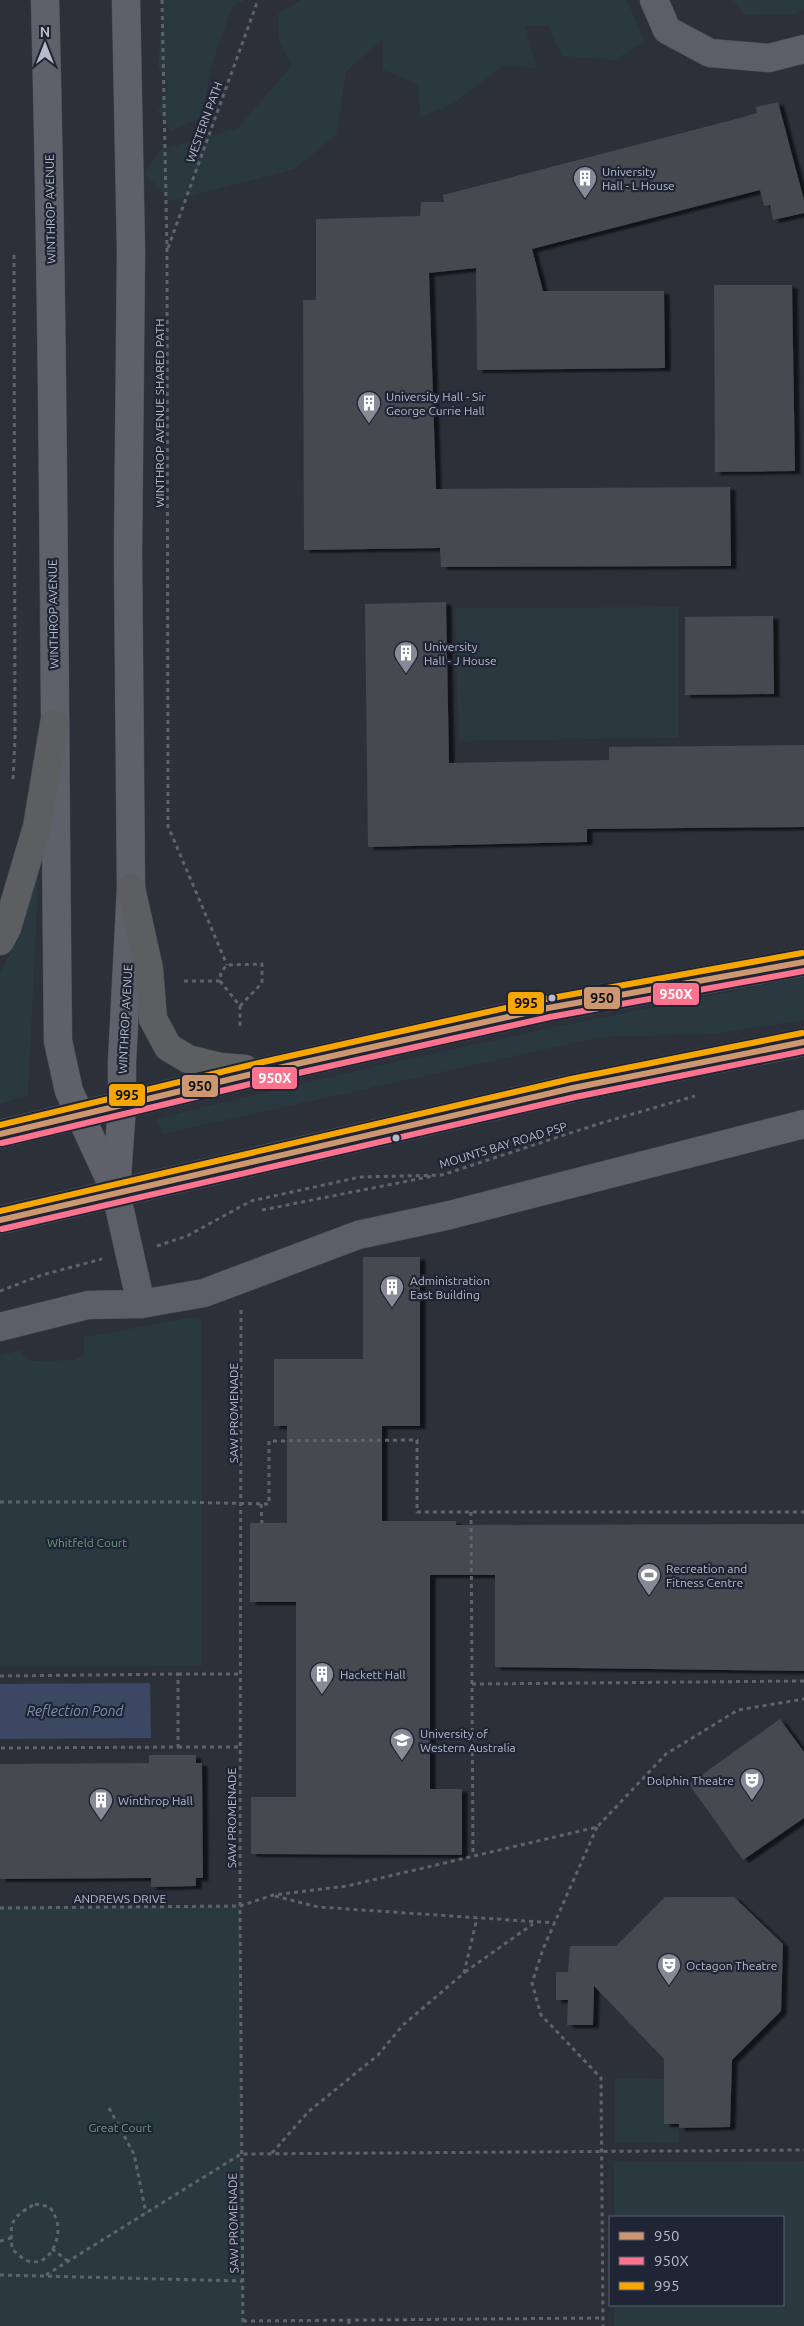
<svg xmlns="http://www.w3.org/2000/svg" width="804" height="2326" font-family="Ubuntu,sans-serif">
  <defs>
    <filter id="shadow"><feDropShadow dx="5.5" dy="3" stdDeviation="1" flood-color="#0009"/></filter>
  </defs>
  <rect width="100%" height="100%" fill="#2c3039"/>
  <g fill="#29393f">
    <path d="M163 0H245L232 7 210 69 203 116 171 131 158 112 169 86 158 66Z"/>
    <path d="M301 0H627L644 41 615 60 562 56 548 26H525L537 68 503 66 453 104 420 117 418 84 383 70V38L346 72 337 134 295 169 171 201 145 174 160 150 238 128 292 65 279 42 278 14Z"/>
    <path d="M733 0H804V10L795 14 745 15Z"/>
    <path d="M678 607V738L459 741 455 608Z"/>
    <path d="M39 863 28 1096 0 1104V973L15 944Z"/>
    <path d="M804 977V1020L713 1034 601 1037 162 1134 157 1119C371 1064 587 1020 804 977Z"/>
    <path d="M201 1316 202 1666 0 1667V1356L20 1350 26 1359 32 1361 74 1360 84 1356V1337Z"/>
    <path d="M240 1906 243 2326H0V1908Z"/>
    <path d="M615 2078 664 2079V2123L679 2124V2143L615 2142Z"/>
    <path d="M804 2161V2326H614V2305H783V2217H614V2162Z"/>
  </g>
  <path fill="#3b4763" d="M150 1683 151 1738 0 1739V1684Z"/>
  <g fill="#464951" filter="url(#shadow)">
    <path d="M778 102 804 200V213L773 220 770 205 764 206 760 190 532 249 543 291H664L665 368 477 370 476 268 429 273 436 489 730 487 731 566 441 567 440 548 304 550 303 300H316V219L420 216 421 202H444L443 195 740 118 757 113 756 107Z"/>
    <path d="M714 285H792L795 471 715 472Z"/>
    <path d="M446 602 449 763 609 760V747L804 745V827L587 829V842L368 847 365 604Z"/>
    <path d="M773 616 774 694 685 695V617Z"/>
    <path d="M363 1257H420V1426H382V1521H456V1525L804 1524V1671L495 1667V1575H430V1789H462V1855L251 1854V1797H296V1602H250V1523H287V1426H274V1359H363Z"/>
    <path d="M780 1719 804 1752V1818L743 1860 689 1784Z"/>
    <path d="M149 1755H196V1763H202L203 1878H196V1886L151 1887V1878L0 1879V1764L149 1763Z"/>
    <path d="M665 1897H734L783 1944 781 2011 732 2060 730 2127 679 2128V2124H664V2059L594 1986 593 2025H567L568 2000H556V1972H568L570 1946H616Z"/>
  </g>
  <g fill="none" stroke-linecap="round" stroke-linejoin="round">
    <g stroke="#484b52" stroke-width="29">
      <g id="minor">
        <path d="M654 0 667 30 710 53 769 58 804 49"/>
        <path d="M116 1193 141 1304"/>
        <path d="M0 1327 88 1305 141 1304 204 1293 358 1235 450 1215 804 1124"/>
      </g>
    </g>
    <g stroke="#4a4d56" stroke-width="29">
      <g id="major">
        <path d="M45 0C54 347 54 694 58 1041L69 1091 116 1193"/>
        <path d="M116 1190 122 1106V1062L131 888 128 554 131 251 126 0"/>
      </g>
    </g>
    <g stroke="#494c55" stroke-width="29">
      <g id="highway">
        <path d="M131 888 149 969 153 1019 168 1047 188 1059 221 1067 245 1069"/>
        <path d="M0 941 7 928 37 827 54 724"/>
        <path d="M0 1134 265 1071 548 1008 804 962"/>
        <path d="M0 1220 573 1088 804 1042"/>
      </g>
    </g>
    <g stroke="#5f636a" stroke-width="3" stroke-dasharray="4 4" stroke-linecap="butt">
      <path d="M162 0 167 251 168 826 227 965"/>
      <path d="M168 248 258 0"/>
      <path d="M13 779 15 739 14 252"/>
      <path d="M184 981H220"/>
      <path d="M240 1006 262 983V964L227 965 221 972 220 981 240 1006V1029"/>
      <path d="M262 1210 433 1176"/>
      <path d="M157 1246 187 1236 251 1201 360 1177 442 1175 598 1124 695 1096"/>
      <path d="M0 1291 42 1275 102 1259"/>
      <path d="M241 1310 240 1906 243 2326"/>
      <path d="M0 1502H175L269 1504V1441L417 1440V1512H804"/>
      <path d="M261 1504 262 1523"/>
      <path d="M471 1512 473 1856"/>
      <path d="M178 1674H241"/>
      <path d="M0 1676 178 1674V1747L0 1748"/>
      <path d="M472 1684 804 1681"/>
      <path d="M178 1747H240"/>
      <path d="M597 1827 543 1949 532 1983 541 2015 601 2078 603 2326"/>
      <path d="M275 1896 318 1907 555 1923"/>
      <path d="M0 1908 240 1906 273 1895 347 1886 597 1827 666 1754 738 1710 804 1699"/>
      <path d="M465 1972 533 1924"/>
      <path d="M109 2108 134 2154 146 2213"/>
      <path d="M272 2153 308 2112 378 2055 403 2025 464 1973 477 1918"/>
      <path d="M35 2204 50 2207C54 2214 58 2220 58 2229 58 2245 47 2267 28 2261 22 2259 17 2253 12 2249 10 2222 10 2218 35 2204Z"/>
      <path d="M0 2241 11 2238"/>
      <path d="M52 2249 68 2261"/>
      <path d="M0 2275 243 2281"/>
      <path d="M46 2275 241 2154 804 2150"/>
      <path d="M349 2320V2326"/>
      <path d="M243 2321 603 2318"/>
    </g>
    <use href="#minor" stroke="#5c5f67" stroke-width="28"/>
    <use href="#major" stroke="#5e6169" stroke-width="28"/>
    <use href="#highway" stroke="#5c5e60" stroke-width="28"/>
    <g stroke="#1f2534" stroke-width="10">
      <g id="bus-1">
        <path d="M0 1134 265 1071 548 1008 804 962"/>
        <path d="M0 1220 573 1088 804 1042"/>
      </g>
    </g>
    <g stroke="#1f2534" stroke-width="10">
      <g id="bus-2">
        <path d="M2 1143 267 1080 550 1017 804 971"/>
        <path d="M2 1229 575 1097 804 1051"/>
      </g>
    </g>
    <g stroke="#1f2534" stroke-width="10">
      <g id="bus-3">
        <path d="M0 1125 263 1062 546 999 802 953"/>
        <path d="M0 1211 571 1079 802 1033"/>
      </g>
    </g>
    <use href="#bus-1" stroke="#cd976f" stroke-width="6"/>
    <use href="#bus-2" stroke="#fc738d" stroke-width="6"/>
    <use href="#bus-3" stroke="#f7a600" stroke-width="6"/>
  </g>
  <defs>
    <g id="building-pin" transform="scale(1.25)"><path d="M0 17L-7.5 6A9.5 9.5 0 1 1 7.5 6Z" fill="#868a97" stroke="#1f2534"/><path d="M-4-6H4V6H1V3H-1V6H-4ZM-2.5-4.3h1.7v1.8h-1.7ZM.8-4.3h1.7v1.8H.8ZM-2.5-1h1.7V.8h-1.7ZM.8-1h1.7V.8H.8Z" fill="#fff"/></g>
    <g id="stadium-pin" transform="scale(1.25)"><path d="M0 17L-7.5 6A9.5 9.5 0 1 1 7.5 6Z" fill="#868a97" stroke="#1f2534"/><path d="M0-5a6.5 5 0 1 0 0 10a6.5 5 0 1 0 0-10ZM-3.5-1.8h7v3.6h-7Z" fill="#fff"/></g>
    <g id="university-pin" transform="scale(1.25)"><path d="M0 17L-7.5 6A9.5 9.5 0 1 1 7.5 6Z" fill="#868a97" stroke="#1f2534"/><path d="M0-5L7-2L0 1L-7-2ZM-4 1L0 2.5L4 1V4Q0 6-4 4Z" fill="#fff"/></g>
    <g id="theatre-pin" transform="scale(1.25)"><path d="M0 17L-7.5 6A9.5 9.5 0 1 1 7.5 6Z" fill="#868a97" stroke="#1f2534"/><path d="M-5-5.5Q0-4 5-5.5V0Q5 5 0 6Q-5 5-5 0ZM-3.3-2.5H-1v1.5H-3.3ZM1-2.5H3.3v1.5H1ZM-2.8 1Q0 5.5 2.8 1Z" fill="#fff"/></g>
  </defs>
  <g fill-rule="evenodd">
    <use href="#building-pin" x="585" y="178"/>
    <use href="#building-pin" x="369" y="403"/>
    <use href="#building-pin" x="406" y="653"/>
    <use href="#building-pin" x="392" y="1287"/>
    <use href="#stadium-pin" x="649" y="1575"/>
    <use href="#building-pin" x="322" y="1674"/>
    <use href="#university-pin" x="402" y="1740"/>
    <use href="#theatre-pin" x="752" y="1780"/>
    <use href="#building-pin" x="101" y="1800"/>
    <use href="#theatre-pin" x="669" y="1965"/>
  </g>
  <g fill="#b6bbc9" stroke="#1f2534" stroke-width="2">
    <circle cx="552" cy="998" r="4.5"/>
    <circle cx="396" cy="1138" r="4.5"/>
  </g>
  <g text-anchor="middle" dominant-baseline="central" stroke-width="4.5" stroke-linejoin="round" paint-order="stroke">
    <g font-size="12" fill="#b6bbc9" stroke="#1f2534">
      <text transform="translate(204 122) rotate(-70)">WESTERN PATH</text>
      <text transform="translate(50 209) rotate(-91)">WINTHROP AVENUE</text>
      <text transform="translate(159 413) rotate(-90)">WINTHROP AVENUE SHARED PATH</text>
      <text transform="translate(53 614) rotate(-91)">WINTHROP AVENUE</text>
      <text transform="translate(125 1019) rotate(-87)">WINTHROP AVENUE</text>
      <text transform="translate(503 1145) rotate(-17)">MOUNTS BAY ROAD PSP</text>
      <text transform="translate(233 1413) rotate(-90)">SAW PROMENADE</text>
      <text transform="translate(231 1818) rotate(-90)">SAW PROMENADE</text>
      <text x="120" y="1898">ANDREWS DRIVE</text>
      <text transform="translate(233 2223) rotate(-91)">SAW PROMENADE</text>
    </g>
    <g font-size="12" fill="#b6bbc9" stroke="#1f2534" text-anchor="start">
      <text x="602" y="171">University<tspan x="602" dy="14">Hall - L House</tspan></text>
      <text x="386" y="396">University Hall - Sir<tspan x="386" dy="14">George Currie Hall</tspan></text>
      <text x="424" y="646">University<tspan x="424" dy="14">Hall - J House</tspan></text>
      <text x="410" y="1280">Administration<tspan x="410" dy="14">East Building</tspan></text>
      <text x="666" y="1568">Recreation and<tspan x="666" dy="14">Fitness Centre</tspan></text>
      <text x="340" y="1674">Hackett Hall</text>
      <text x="420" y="1733">University of<tspan x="420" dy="14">Western Australia</tspan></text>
      <text x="734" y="1780" text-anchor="end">Dolphin Theatre</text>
      <text x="118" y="1800">Winthrop Hall</text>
      <text x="686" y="1965">Octagon Theatre</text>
    </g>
    <g font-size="12" fill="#6e9a7e" stroke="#1f2534">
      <text x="87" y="1542">Whitfeld Court</text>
      <text x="120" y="2127">Great Court</text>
    </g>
    <g font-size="14" font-style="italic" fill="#7f8eb0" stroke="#1f2534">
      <text x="75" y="1711">Reflection Pond</text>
    </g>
  </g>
  <g stroke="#1f2534" stroke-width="2">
    <rect x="652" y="982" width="48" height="24" rx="5" fill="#fc738d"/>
    <rect x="583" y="986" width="38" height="24" rx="5" fill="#cd976f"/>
    <rect x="507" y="991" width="38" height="24" rx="5" fill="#f7a600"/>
    <rect x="251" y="1066" width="47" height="24" rx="5" fill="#fc738d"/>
    <rect x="181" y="1074" width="38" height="24" rx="5" fill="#cd976f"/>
    <rect x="108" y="1083" width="38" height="24" rx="5" fill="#f7a600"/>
  </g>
  <g font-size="14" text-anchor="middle" font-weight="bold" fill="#fff">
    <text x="676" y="999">950X</text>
    <text x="275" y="1083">950X</text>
  </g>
  <g font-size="14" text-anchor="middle" font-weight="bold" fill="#111">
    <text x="602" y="1003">950</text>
    <text x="526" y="1008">995</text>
    <text x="200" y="1091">950</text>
    <text x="127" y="1100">995</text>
  </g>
  <rect x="609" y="2216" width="175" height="90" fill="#1f2534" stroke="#5b6170"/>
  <rect x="619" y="2232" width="25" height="8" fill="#cd976f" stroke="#5b6170"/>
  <text x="654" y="2241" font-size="15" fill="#b6bbc9">950</text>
  <rect x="619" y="2257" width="25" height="8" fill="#fc738d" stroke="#5b6170"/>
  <text x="654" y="2266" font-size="15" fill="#b6bbc9">950X</text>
  <rect x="619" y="2282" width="25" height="8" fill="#f7a600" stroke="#5b6170"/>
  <text x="654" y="2291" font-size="15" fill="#b6bbc9">995</text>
  <g transform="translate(45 45)" stroke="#1f2534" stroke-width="4" paint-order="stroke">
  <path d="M0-4L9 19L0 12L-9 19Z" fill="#b6bbc9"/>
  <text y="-8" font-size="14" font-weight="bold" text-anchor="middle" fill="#b6bbc9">N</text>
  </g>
</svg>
